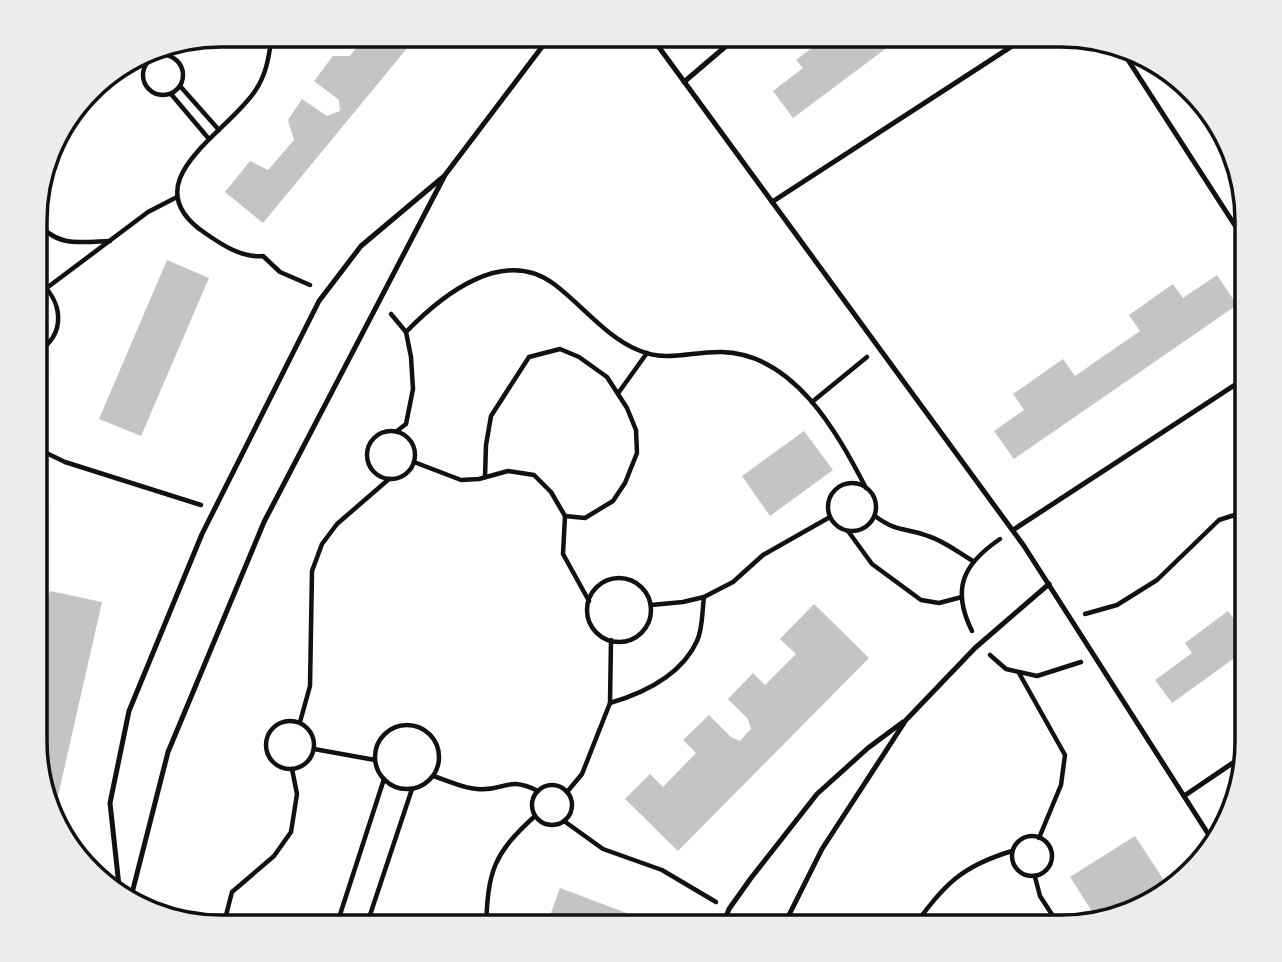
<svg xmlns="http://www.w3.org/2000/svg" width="1282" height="962" font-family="Lato,sans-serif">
  <rect width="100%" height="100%" fill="#fff"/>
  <g fill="#c4c4c4">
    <path d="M366 35H418L263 223 225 192 250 161 268 170 294 140 288 120 302 99 327 116 340 111 339 100 314 81 333 56H350Z"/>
    <path d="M829 35H904L793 118 773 91 803 68 796 60Z"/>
    <path d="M167 260 209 278 141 436 99 419Z"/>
    <path d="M1217 275 1237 305 1014 459 994 431 1024 410 1013 394 1063 359 1075 376 1140 331 1129 315 1173 284 1183 298Z"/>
    <path d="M804 431 833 470 770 516 742 476Z"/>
    <path d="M50 591 102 602 53 818 35 754V748L39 745 42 734 38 726 35 725 36 608 45 610Z"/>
    <path d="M814 604 869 658 678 851 625 799 650 774 663 787 696 753 683 740 709 715 731 737 740 741 751 729 748 719 728 699 753 673 765 685 796 654 780 639Z"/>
    <path d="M1228 611 1237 623 1247 616V649L1172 703 1155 680 1192 653 1185 643Z"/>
    <path d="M1135 836 1169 888 1143 908 1097 919 1070 877Z"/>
    <path d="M560 888 632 915 628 927H546Z"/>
  </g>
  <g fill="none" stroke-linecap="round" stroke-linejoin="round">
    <g stroke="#111" stroke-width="4.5">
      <path d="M272 35C269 55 267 74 255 91 227 134 130 182 205 233 222 245 242 258 263 256L280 272 310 285"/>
      <circle cx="163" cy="75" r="20"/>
      <path d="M180 86 219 130"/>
      <path d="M171 94 209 139"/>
      <path d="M37 220C54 248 82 242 110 241"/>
      <path d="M48 287 148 212 177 197"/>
      <path d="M391 314 406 332 411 357 413 389 406 424 397 431"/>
      <path d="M406 332C442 295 503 246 554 284 582 305 605 336 638 350 667 363 692 351 722 352 794 354 837 432 866 488"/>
      <path d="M36 353C68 334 63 299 36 279"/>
      <path d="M36 375 42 367 43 349"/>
      <path d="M619 392 647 353"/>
      <path d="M812 402 867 357"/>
      <circle cx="391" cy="455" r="24"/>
      <path d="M36 448 65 462 201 505"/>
      <path d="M414 462 461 480 479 479 508 471 534 475 551 492 565 516 563 554 589 601"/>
      <path d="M485 477 486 445 491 416 529 357 560 349 579 357 607 377 627 408 636 430 637 453 625 483 613 501 585 518 565 516"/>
      <circle cx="852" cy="507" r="24"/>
      <path d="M875 516C898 533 904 527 928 536 944 541 958 552 973 561"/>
      <path d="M848 531 872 564 921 600 939 603 962 597"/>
      <circle cx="619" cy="610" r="32"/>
      <path d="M651 605 683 602 704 597 733 582 763 555 830 517"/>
      <path d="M1085 614 1117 605 1157 580 1219 520 1247 511"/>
      <path d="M972 631C951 589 963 564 1000 539"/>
      <path d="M990 655 1006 669 1037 676 1081 662"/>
      <path d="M1019 673 1065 755 1061 785 1039 838"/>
      <path d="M610 703C644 693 681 676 697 641 703 628 702 611 704 597"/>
      <circle cx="290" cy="745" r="24"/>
      <path d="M300 722 310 686 312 571 322 544 337 524 389 479"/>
      <circle cx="407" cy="757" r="32"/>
      <path d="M314 749 375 760"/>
      <path d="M433 776C447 780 462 788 477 789 505 792 506 775 538 791"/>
      <circle cx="552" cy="805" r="20"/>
      <path d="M567 792 582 774 610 703 611 640"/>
      <path d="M564 821 603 849 662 870 716 902"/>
      <circle cx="1032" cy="856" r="20"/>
      <path d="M1035 877 1040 896 1060 927"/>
      <path d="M225 927 224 923 232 892 274 856 291 832 297 794 292 769"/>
      <path d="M336 927 384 779"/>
      <path d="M366 927 412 789"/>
      <path d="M486 927C488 871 493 854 535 816"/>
      <path d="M913 927C945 885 959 867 1012 851"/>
    </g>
    <g stroke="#111" stroke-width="5">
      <path d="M650 35 1024 546 1214 843"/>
      <path d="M1119 46 1247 244"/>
      <path d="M684 82 739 35"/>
      <path d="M772 202 1029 35"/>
      <path d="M1013 530 1247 377"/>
      <path d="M1184 796 1246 754"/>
      <path d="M120 895 110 803 129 711 202 534 319 301 361 246 443 177"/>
      <path d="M130 901 168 752 264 522 445 175 551 35"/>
      <path d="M722 927 729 909 751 878 817 794 868 748 903 722"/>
      <path d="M783 927 822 849 906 720 975 648 1049 584"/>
    </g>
  </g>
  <path d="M0 0H1282V962H0ZM221 47H1061A174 174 0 0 1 1235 221V741A174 174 0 0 1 1061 915H221A174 174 0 0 1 47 741V221A174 174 0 0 1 221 47Z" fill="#ececec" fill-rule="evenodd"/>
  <path fill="none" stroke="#111" stroke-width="3.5" d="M221 47H1061A174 174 0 0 1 1235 221V741A174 174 0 0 1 1061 915H221A174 174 0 0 1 47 741V221A174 174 0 0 1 221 47Z"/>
</svg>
